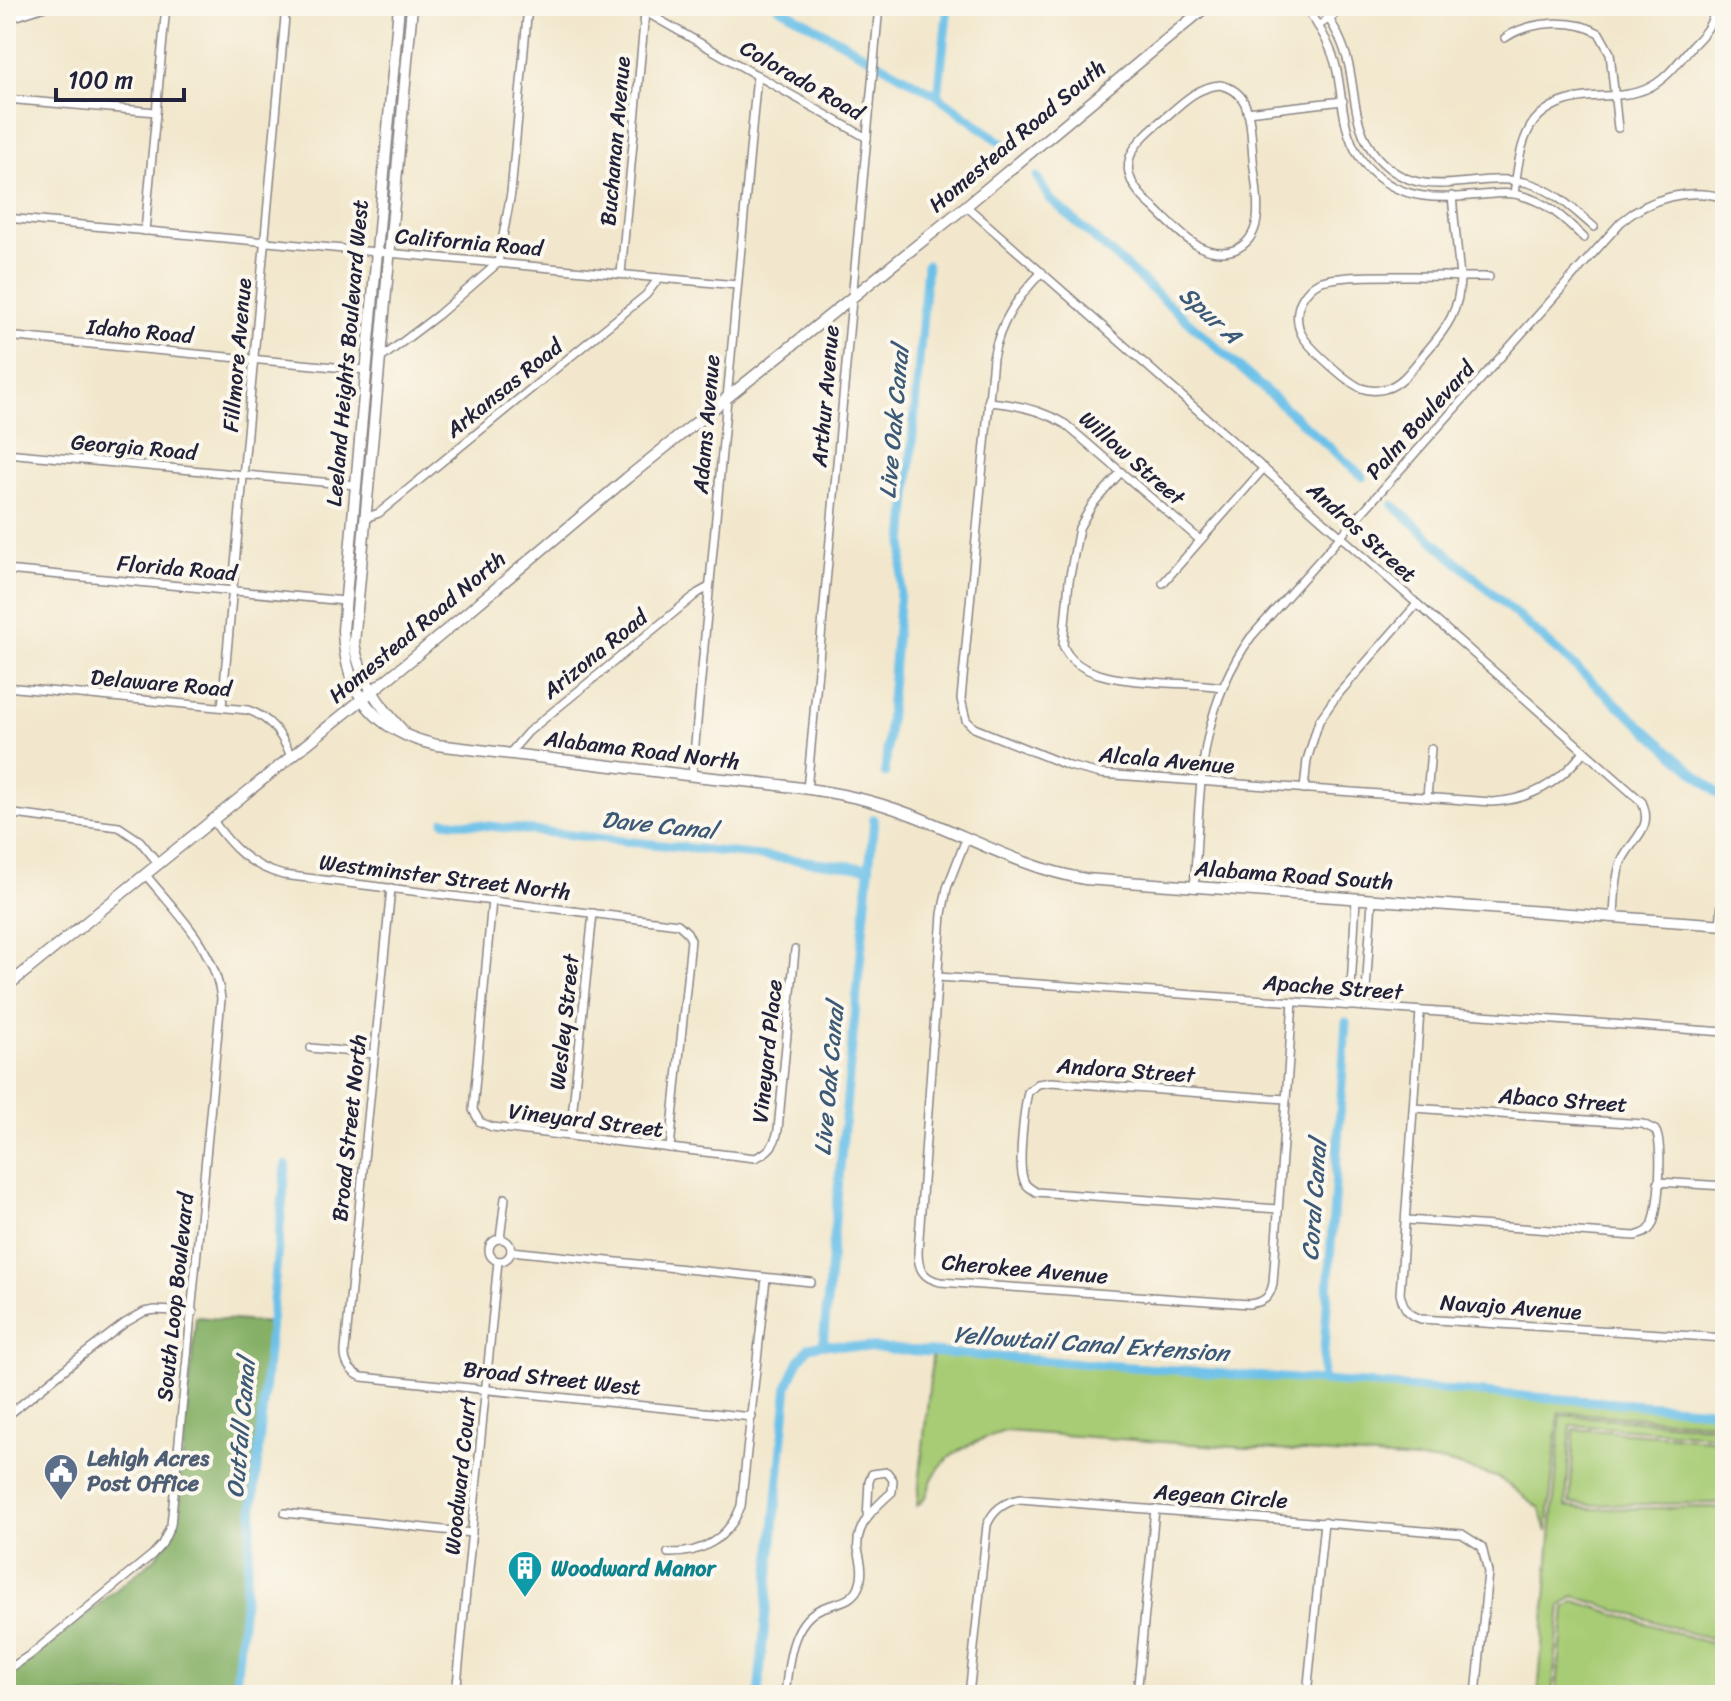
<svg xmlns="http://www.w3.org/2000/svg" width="1731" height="1701" font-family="Sriracha,sans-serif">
  <rect width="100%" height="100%" fill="#fbf7ec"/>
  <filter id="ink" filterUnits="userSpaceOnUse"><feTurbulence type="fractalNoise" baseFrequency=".0125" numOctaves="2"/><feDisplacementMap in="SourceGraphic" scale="16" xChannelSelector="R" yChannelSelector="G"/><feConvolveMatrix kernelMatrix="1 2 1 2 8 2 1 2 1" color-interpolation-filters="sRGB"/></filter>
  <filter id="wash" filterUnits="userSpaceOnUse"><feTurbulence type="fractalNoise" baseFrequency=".006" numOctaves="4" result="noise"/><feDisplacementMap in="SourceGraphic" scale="32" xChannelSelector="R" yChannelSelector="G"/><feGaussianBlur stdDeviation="1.8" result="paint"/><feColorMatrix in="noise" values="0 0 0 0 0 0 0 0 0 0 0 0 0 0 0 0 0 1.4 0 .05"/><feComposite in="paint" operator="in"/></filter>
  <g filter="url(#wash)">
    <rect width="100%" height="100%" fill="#f2e7cc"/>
    <g fill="#a7cc75" stroke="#647758" stroke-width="2">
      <path d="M933 1349 1725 1408V1424L1559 1412 1547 1532 1540 1508 1499 1478 1446 1462 1005 1431C981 1439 948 1451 935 1474 926 1488 932 1494 917 1506Z"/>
      <path d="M1561 1415 1725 1427V1436L1571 1425 1566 1506 1590 1509 1713 1507 1725 1510V1644L1574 1596 1561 1606 1552 1695H1538Z"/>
      <path d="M1574 1429 1725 1440V1506L1714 1503 1590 1505 1570 1503Z"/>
      <path d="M1575 1601 1725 1648V1695H1556L1565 1608Z"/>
    </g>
    <path fill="#85b066" stroke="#546950" stroke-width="2" d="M196 1317 269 1323 232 1695H6V1675L33 1658 155 1558 171 1536 177 1514Z"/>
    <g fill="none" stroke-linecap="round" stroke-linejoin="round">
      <g stroke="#6dc1e9" stroke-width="9">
        <path d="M777 6 938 96 1006 146"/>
        <path d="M938 96 948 6"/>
        <path d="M1037 177 1049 198 1363 477"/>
        <path d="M1393 505 1725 800"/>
        <path d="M885 773 927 265"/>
        <path d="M444 821 869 868"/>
        <path d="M823 1344 874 819"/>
        <path d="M1322 1381 1346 1022"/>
        <path d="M235 1695 286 1165"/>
        <path d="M758 1695 788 1385 798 1362 809 1347 823 1344 1725 1411"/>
      </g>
    </g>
  </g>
  <g filter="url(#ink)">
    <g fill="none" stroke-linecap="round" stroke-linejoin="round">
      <g stroke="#8a8484" stroke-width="10">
        <g id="street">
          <path d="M635 6 867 138"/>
          <path d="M1304 6C1319 25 1332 46 1337 71 1344 106 1342 140 1368 168 1401 202 1440 199 1482 195 1494 194 1507 192 1519 195 1546 201 1565 219 1584 238"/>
          <path d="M1320 6C1334 24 1344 44 1349 66 1356 99 1354 131 1378 158 1423 207 1476 169 1528 183 1554 190 1574 210 1594 227"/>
          <path d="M1318 26 1347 6"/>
          <path d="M1505 38C1529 21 1573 18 1599 33L1610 53 1618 128"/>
          <path d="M6 41 8 18"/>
          <path d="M1220 85C1230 87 1239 92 1244 102 1253 120 1251 148 1254 168 1257 196 1267 237 1234 250 1222 254 1210 252 1198 246 1182 237 1166 219 1152 206 1108 168 1132 144 1168 115 1184 101 1198 87 1220 85Z"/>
          <path d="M6 99 156 112"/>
          <path d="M1247 112 1343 101"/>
          <path d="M1514 194C1521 142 1524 104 1586 97 1606 95 1627 97 1646 89 1665 81 1678 63 1691 47 1703 35 1714 24 1715 6"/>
          <path d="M1452 196 1460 277H1489"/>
          <path d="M966 206 1642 802C1655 831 1629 840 1620 865 1615 881 1615 900 1614 917"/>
          <path d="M6 218 737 285"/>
          <path d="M145 231 166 6"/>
          <path d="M1042 272C1017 298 1000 322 993 358L961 699 966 720 974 728 1069 766 1101 774 1492 802C1531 800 1561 782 1584 751"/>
          <path d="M621 274 645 12"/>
          <path d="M1442 276 1460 277C1460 310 1447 328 1426 352 1414 366 1403 384 1385 389 1377 391 1369 391 1361 388 1347 382 1309 348 1302 335 1296 324 1296 310 1302 299 1306 292 1311 286 1319 282 1343 273 1413 277 1442 276Z"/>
          <path d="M6 336 366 370"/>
          <path d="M380 359 438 315 498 263 511 193 528 6"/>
          <path d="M988 402C1016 404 1042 410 1065 424L1200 540"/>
          <path d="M6 453 355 485"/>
          <path d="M1121 472 1092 505 1079 528 1069 581 1063 645C1079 692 1180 679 1221 687"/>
          <path d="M365 518 379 513 646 295 659 278"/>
          <path d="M6 570 345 601"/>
          <path d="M1163 583 1264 468"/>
          <path d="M6 687 248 710C271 718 281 734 291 756"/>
          <path d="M222 707 286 6"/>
          <path d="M509 754 528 732 698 593 709 587"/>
          <path d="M692 776 757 75"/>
          <path d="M1304 789 1307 760 1319 721 1335 698 1417 604"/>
          <path d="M807 790 879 6"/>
          <path d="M1427 798 1431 749"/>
          <path d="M6 813 119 827 140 841 158 863"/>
          <path d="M212 819C231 847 250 866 283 875L678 924 687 932 691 940 670 1148"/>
          <path d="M966 839 947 888 942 914 918 1252C918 1269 923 1278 940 1282L1249 1304C1264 1302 1270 1298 1273 1283L1293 1002"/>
          <path d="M391 888 345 1350C344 1362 350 1372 362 1377L752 1417"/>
          <path d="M1194 888C1201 796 1195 715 1251 637L1621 222C1650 198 1688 187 1725 198"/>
          <path d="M492 900 473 1110 480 1122 492 1127 755 1158C769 1152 775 1145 778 1130L795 950"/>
          <path d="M1720 925 1724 881"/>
          <path d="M938 977 1725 1032"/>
          <path d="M1350 1006 1356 899"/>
          <path d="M1365 1007 1372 900"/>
          <path d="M1420 1011 1400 1294C1404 1308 1407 1314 1421 1319L1725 1338"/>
          <path d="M311 1048 374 1054"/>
          <path d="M570 1136 593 913"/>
          <path d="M1658 1182 1725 1186"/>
          <path d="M1278 1209 1036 1192C1030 1188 1025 1186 1023 1178 1018 1162 1024 1110 1028 1092L1038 1084 1051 1082 1286 1099"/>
          <path d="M1407 1220 1635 1236C1642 1234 1647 1233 1651 1227 1659 1215 1664 1141 1655 1130 1652 1128 1646 1126 1643 1124L1414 1108"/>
          <path d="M500 1239 505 1198"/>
          <circle cx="500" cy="1250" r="11"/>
          <path d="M511 1251 811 1282"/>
          <path d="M6 1417 75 1361 125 1323 144 1312 155 1310 193 1312"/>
          <path d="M285 1513 472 1533"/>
          <path d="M668 1553C702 1554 729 1538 741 1506L766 1278"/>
          <path d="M6 1671 30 1655 152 1555 162 1544 171 1525 221 999C216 949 175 911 145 874"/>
          <path d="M456 1695 498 1261"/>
          <path d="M785 1695C788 1668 790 1625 818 1610 833 1602 852 1604 859 1586 864 1574 861 1561 858 1549 855 1525 876 1506 892 1492L893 1480 887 1472 872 1474 869 1481 867 1519"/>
          <path d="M969 1695 987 1525C993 1510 1004 1502 1020 1499L1462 1534 1482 1547 1488 1572 1476 1695"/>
          <path d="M1137 1695 1155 1509"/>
          <path d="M1307 1695 1324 1522"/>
        </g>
      </g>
      <g stroke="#8a8484" stroke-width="13">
        <g id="secondary">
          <path d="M399 6 343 630C345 692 374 732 437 745 523 756 609 766 695 776 749 782 805 786 857 798 937 816 1005 865 1085 879L1725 925"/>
          <path d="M6 18 43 6"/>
          <path d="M402 730C379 705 359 677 354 643L412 6"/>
          <path d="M6 987 412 659 627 478 966 206 1207 6"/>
        </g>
      </g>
      <use href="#street" stroke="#fff" stroke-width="7"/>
      <use href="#secondary" stroke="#fff" stroke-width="10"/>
    </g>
  </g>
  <defs>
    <g id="civic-pin" transform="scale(1.8)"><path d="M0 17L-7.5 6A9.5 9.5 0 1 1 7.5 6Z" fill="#5c6f8a" stroke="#fbf7ec"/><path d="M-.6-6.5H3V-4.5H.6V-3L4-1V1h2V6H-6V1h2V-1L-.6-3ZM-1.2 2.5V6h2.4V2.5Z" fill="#fff"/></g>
    <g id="building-pin" transform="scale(1.8)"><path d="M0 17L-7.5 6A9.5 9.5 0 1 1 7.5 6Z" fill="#0f9aa8" stroke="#fbf7ec"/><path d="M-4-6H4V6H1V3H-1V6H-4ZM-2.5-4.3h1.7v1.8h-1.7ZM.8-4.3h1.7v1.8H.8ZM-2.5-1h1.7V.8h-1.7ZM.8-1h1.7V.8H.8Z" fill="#fff"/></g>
  </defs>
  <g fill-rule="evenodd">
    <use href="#civic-pin" x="61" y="1471"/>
    <use href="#building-pin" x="525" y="1568"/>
  </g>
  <g text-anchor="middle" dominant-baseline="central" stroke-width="8" stroke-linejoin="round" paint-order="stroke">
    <g font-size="22" fill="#22223b" stroke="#fbf7ec">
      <text transform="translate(802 80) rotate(30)">Colorado Road</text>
      <text transform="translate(1017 136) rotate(-40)">Homestead Road South</text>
      <text transform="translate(615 141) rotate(-85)">Buchanan Avenue</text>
      <text transform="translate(469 242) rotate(5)">California Road</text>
      <text transform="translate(140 331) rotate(5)">Idaho Road</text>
      <text transform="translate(347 353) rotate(-85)">Leeland Heights Boulevard West</text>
      <text transform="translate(237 355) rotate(-85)">Fillmore Avenue</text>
      <text transform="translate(504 388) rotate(-39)">Arkansas Road</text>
      <text transform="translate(825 396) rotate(-85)">Arthur Avenue</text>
      <text transform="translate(1420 420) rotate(-48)">Palm Boulevard</text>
      <text transform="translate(706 424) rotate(-85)">Adams Avenue</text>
      <text transform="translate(134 447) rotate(5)">Georgia Road</text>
      <text transform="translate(1132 458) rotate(41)">Willow Street</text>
      <text transform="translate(1362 532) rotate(42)">Andros Street</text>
      <text transform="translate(177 568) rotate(5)">Florida Road</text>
      <text transform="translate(417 627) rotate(-40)">Homestead Road North</text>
      <text transform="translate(595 654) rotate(-39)">Arizona Road</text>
      <text transform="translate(161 683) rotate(5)">Delaware Road</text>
      <text transform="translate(642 750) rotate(7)">Alabama Road North</text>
      <text transform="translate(1167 760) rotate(5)">Alcala Avenue</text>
      <text transform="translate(1294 875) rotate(4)">Alabama Road South</text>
      <text transform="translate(445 877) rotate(7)">Westminster Street North</text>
      <text transform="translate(1333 987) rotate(4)">Apache Street</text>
      <text transform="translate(564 1022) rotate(-84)">Wesley Street</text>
      <text transform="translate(767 1051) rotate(-84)">Vineyard Place</text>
      <text transform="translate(1126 1070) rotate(4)">Andora Street</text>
      <text transform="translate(1563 1100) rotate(4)">Abaco Street</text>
      <text transform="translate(586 1120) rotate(7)">Vineyard Street</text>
      <text transform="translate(349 1128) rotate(-84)">Broad Street North</text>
      <text transform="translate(1025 1269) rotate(5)">Cherokee Avenue</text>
      <text transform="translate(175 1297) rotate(-84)">South Loop Boulevard</text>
      <text transform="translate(1511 1307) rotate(4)">Navajo Avenue</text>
      <text transform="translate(552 1378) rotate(6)">Broad Street West</text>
      <text transform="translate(460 1476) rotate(-84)">Woodward Court</text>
      <text transform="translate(1221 1496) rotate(4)">Aegean Circle</text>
    </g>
    <g font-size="22" font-weight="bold" fill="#4e5e75" stroke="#fbf7ec" text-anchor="start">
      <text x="87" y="1458">Lehigh Acres<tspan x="87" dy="25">Post Office</tspan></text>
    </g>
    <g font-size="22" font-weight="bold" fill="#0d838f" stroke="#fbf7ec" text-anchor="start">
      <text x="551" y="1568">Woodward Manor</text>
    </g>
    <g font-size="24" font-style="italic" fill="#3c5a78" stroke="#fbf7ec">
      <text transform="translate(1210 315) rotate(42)">Spur A</text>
      <text transform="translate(894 422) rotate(-85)">Live Oak Canal</text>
      <text transform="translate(659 825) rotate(6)">Dave Canal</text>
      <text transform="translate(829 1079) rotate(-85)">Live Oak Canal</text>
      <text transform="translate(1314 1200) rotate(-86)">Coral Canal</text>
      <text transform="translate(1091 1344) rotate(4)">Yellowtail Canal Extension</text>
      <text transform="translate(241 1428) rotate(-85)">Outfall Canal</text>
    </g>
  </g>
  <rect width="1731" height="1701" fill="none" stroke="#fbf7ec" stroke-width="32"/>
  <path d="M56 88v12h128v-12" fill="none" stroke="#22223b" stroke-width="4"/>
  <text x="68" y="88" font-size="24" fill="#22223b" stroke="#fbf7ec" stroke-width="6" paint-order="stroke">100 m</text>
</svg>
